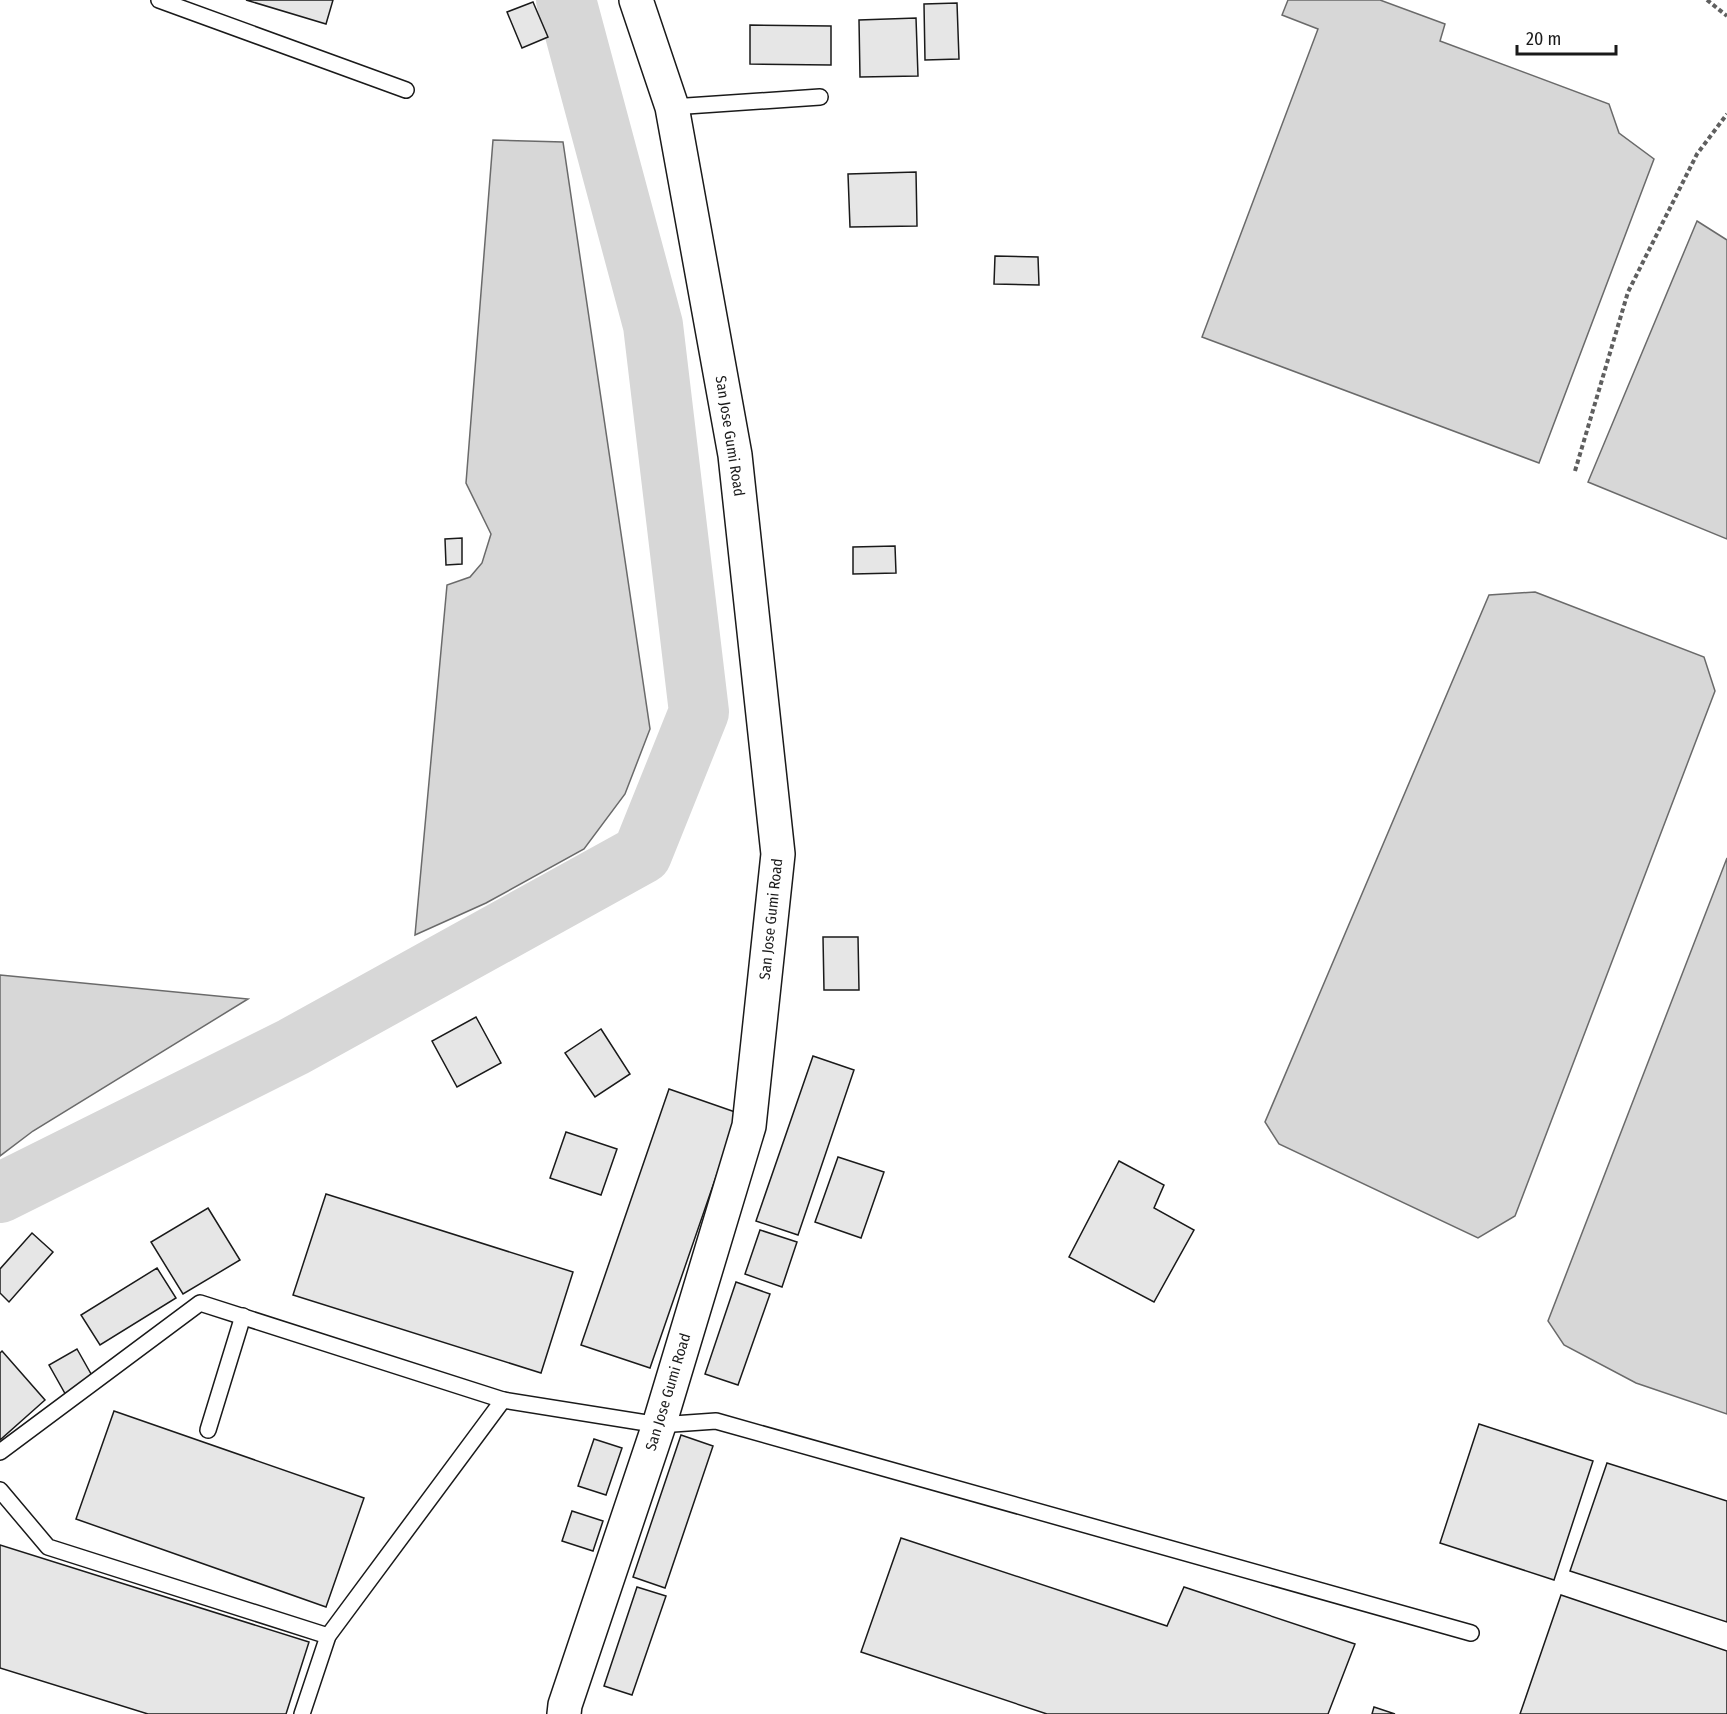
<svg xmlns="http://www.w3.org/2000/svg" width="1727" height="1714" font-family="'Fira Sans Condensed',sans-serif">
  <rect width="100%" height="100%" fill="#fff"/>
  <g fill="#d7d7d7" stroke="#6a6a6a" stroke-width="1.5">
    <path d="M1288 0H1380L1445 24 1440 41 1609 104 1619 133 1654 159 1539 463 1202 337 1318 29 1282 15Z"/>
    <path d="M493 140 563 142 650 729 625 794 584 849 486 903 415 935 447 585 470 577 482 563 491 534 466 483Z"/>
    <path d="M1697 221 1727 240V539L1588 482Z"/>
    <path d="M1535 592 1704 657 1715 691 1515 1216 1478 1238 1279 1144 1265 1122 1489 595Z"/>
    <path d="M1727 858V1414L1636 1383 1564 1345 1548 1321Z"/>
    <path d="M0 975 248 999 33 1131 0 1156Z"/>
  </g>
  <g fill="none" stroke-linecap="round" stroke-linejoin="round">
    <path stroke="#d7d7d7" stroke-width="60" d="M0 1193 293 1047 642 854 699 712 653 325 566 0"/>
  </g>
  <g fill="#e6e6e6" stroke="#1a1a1a" stroke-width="1.5">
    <path d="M246 0H333L326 24Z"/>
    <path d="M533 2 548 37 522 48 507 12Z"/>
    <path d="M957 3 959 59 925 60 924 4Z"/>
    <path d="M916 18 918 76 860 77 859 20Z"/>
    <path d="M750 25 831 26V65L750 64Z"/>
    <path d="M916 172 917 226 850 227 848 174Z"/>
    <path d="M995 256 1038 257 1039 285 994 284Z"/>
    <path d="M462 538V564L446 565 445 539Z"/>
    <path d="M895 546 896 573 853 574V547Z"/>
    <path d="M823 937H858L859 990H824Z"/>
    <path d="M476 1017 501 1063 457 1087 432 1041Z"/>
    <path d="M601 1029 630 1074 595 1097 565 1053Z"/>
    <path d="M813 1056 854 1070 798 1235 756 1221Z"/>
    <path d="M669 1089 738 1113 650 1368 581 1345Z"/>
    <path d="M566 1132 617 1149 601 1195 550 1178Z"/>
    <path d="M838 1157 884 1172 861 1238 815 1222Z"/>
    <path d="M1119 1161 1164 1185 1154 1208 1194 1230 1154 1302 1069 1257Z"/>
    <path d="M326 1194 573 1272 541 1373 293 1295Z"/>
    <path d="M208 1208 240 1260 183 1294 151 1242Z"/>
    <path d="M760 1230 797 1242 782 1287 745 1274Z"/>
    <path d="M32 1233 53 1252 9 1302 0 1293V1269Z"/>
    <path d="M157 1268 176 1298 100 1345 81 1315Z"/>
    <path d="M736 1282 770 1294 738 1385 705 1374Z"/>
    <path d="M77 1349 95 1381 67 1397 49 1365Z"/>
    <path d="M2 1351 45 1400 0 1440V1353Z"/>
    <path d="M114 1411 364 1498 326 1607 76 1519Z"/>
    <path d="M1479 1424 1593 1461 1554 1580 1440 1543Z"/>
    <path d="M681 1435 713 1446 665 1588 633 1577Z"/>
    <path d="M594 1439 622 1448 606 1495 578 1486Z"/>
    <path d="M1607 1463 1727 1501V1622L1570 1571Z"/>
    <path d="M572 1511 603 1521 593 1551 562 1541Z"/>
    <path d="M901 1538 1167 1626 1184 1587 1355 1644 1328 1714H1047L861 1652Z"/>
    <path d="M0 1545 309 1642 286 1714H148L0 1668Z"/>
    <path d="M637 1587 666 1596 632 1695 604 1686Z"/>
    <path d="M1561 1595 1727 1651V1714H1520Z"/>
    <path d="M1374 1707 1395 1714H1372Z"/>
  </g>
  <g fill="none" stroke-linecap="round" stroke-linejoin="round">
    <g stroke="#1a1a1a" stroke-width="18">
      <g id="service">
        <path d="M159 0 406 90"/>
        <path d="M672 107 820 97"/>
        <path d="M208 1430 243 1316"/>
        <path d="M0 1452 200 1303 503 1400 659 1425 716 1421 1471 1633"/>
        <path d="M0 1490 48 1547 328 1636"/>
        <path d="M302 1714 328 1636 503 1400"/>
      </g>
    </g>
    <g stroke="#1a1a1a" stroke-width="36">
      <path id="tertiary" d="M564 1714 565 1705 659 1425 749 1126 778 854 735 455 672 107 636 0"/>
    </g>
    <g stroke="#5f5f5f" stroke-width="4" stroke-dasharray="4.5 3" stroke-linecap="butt">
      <path d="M1707 0 1727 16"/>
      <path d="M1575 471 1628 292 1697 154 1727 114"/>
    </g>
    <use href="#service" stroke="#fff" stroke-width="15"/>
    <use href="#tertiary" stroke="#fff" stroke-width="33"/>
  </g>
  <g text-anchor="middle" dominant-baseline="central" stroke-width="4.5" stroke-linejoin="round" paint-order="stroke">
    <g font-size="15" fill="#1a1a1a" stroke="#fff">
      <text transform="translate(730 436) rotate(81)">San Jose Gumi Road</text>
      <text transform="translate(771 919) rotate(-84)">San Jose Gumi Road</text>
      <text transform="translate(668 1392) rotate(-73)">San Jose Gumi Road</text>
    </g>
  </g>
  <path d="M1517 45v9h99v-9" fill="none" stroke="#1a1a1a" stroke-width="3"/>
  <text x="1526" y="45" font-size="18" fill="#1a1a1a" stroke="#ffffff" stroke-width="4.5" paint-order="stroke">20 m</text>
</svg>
